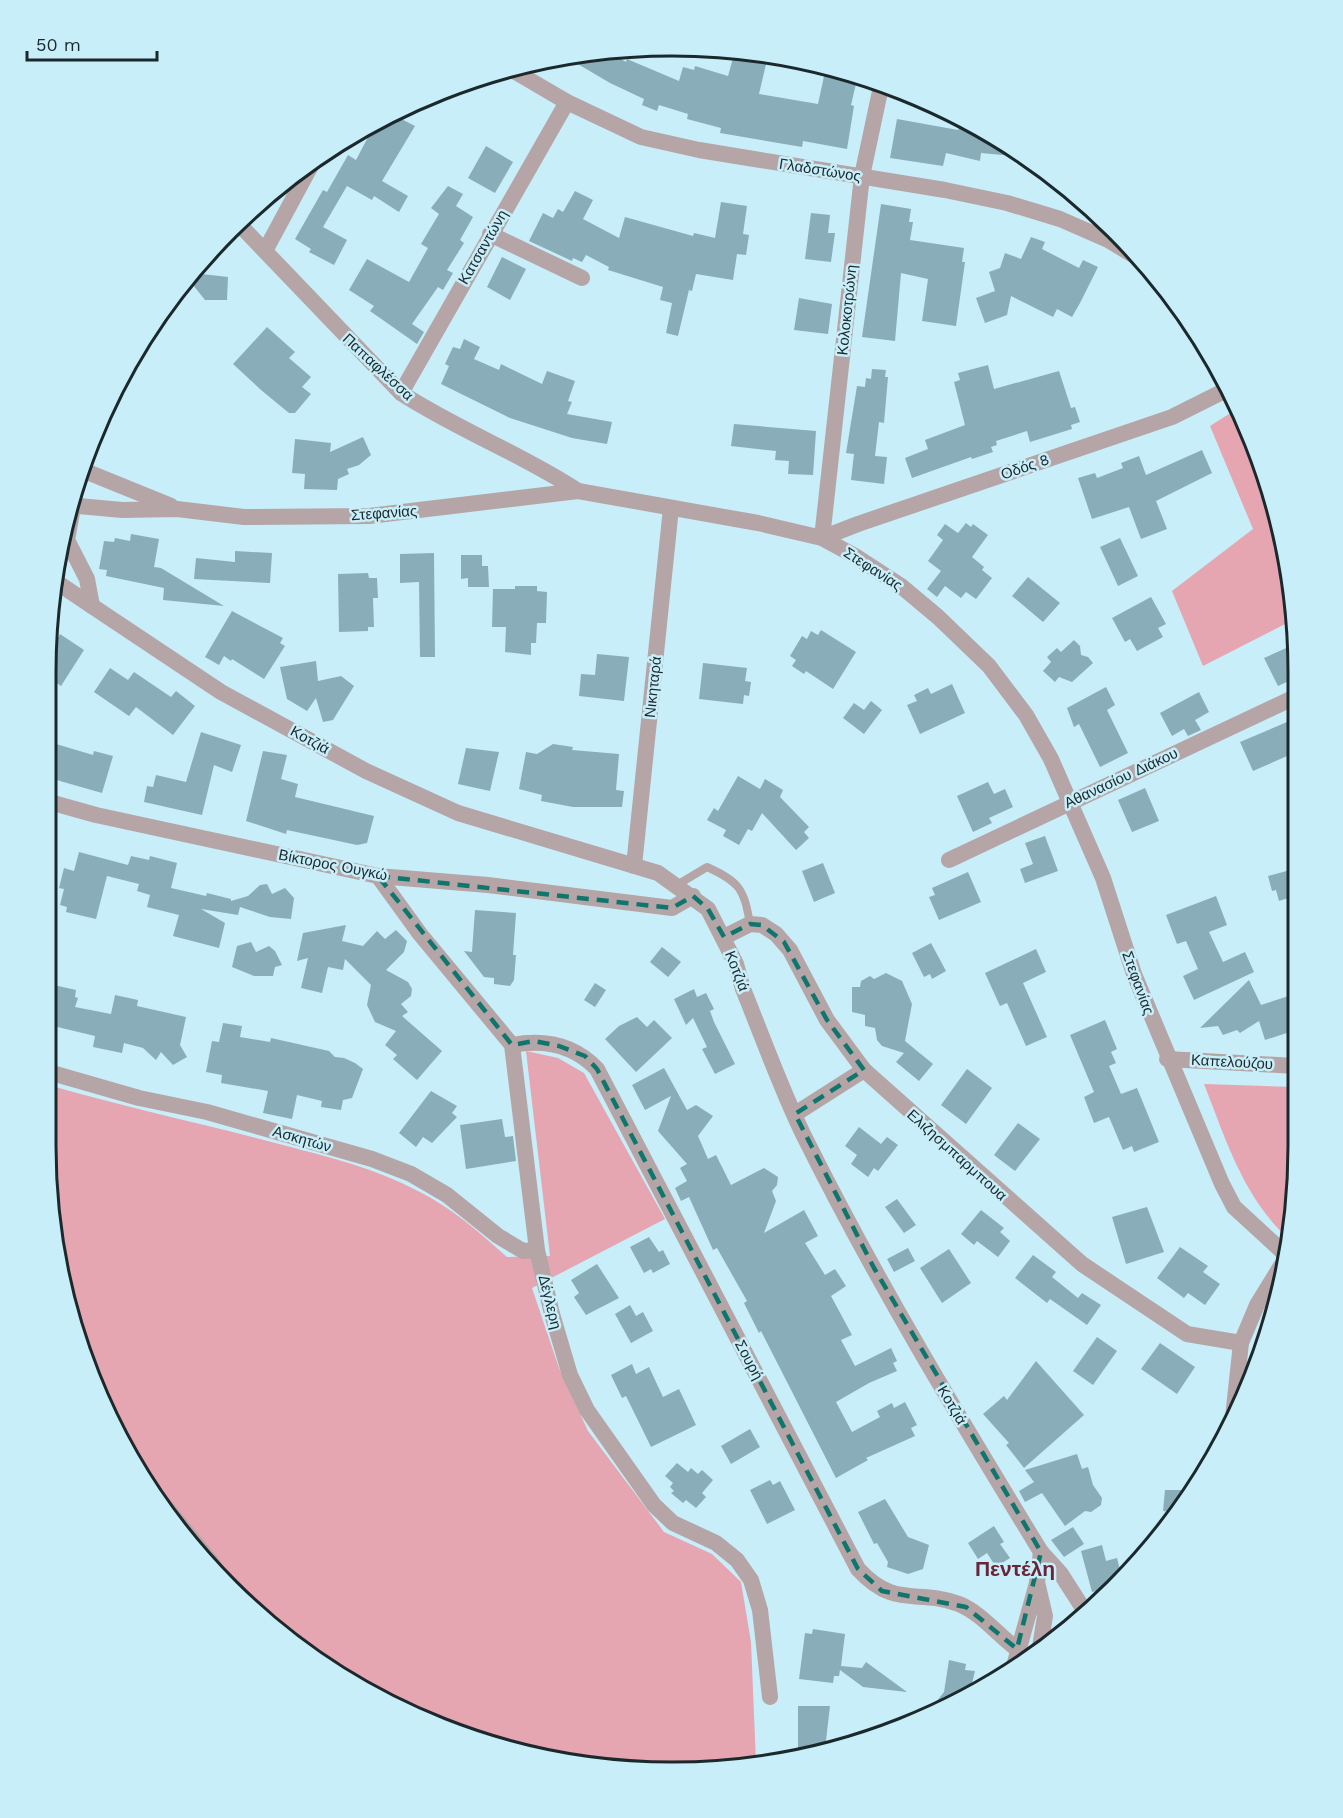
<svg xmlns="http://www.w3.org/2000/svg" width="1343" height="1818" font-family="'Work Sans',sans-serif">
  <rect width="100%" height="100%" fill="#c8eef9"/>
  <g fill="#e5a5b1">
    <path d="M1237 409 1250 432 1293 589V620L1203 666 1172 591 1253 529 1210 426Z"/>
    <path d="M526 1051 558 1058 584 1073 665 1219 532 1288 559 1368 588 1431 664 1532 712 1554 741 1582 751 1642 756 1763 713 1772 550 1761 394 1708 290 1644 229 1590 129 1460 66 1309 45 1147V1084C124 1107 204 1124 283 1145 329 1157 374 1168 416 1190 451 1207 479 1232 507 1257L550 1256Z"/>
    <path d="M1204 1084 1296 1087 1297 1188 1287 1237C1243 1197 1225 1137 1204 1084Z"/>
  </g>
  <g fill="#8aaeb9">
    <path d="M607 50 626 62 627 59 679 81 683 67 694 70 695 66 728 76 735 51 767 60 759 94 818 104 826 67 858 75 851 105 854 106 847 149 803 141 802 147 720 133 721 128 687 119 688 114 659 105 657 111 642 105 644 99 610 83 566 57Z"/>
    <path d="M390 113 415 126 382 181 408 196 399 212 374 196 372 200 347 186 323 227 347 240 334 265 309 252 311 249 295 239 323 190 327 192 348 155 356 160 377 120Z"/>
    <path d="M897 119 958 130 960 124 986 130 1024 157 981 153 980 161 946 153 943 166 890 158Z"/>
    <path d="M486 146 513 162 495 193 468 178Z"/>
    <path d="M448 186 463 194 456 206 473 217 460 240 464 243 447 270 453 273 443 290 438 287 412 324 424 332 417 344 370 311 374 306 349 290 367 259 409 282 428 248 421 244 439 214 431 208Z"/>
    <path d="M575 191 593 200 583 219 619 238 625 217 693 236 694 233 715 238 721 202 747 206 743 234 749 235 746 255 737 254 733 280 696 274 692 291 689 290 678 336 666 333 672 303 660 300 663 287 608 270 609 267 586 255 582 262 573 258 572 261 529 241 543 213 553 218 558 209 563 212Z"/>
    <path d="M881 204 911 209 909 222H913L910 240 964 248 962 262H965L956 326 922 321 928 279 901 273 895 341 862 337Z"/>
    <path d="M811 213 830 215 828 233H835L831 262 805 259Z"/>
    <path d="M1031 237 1045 242 1042 249 1079 268 1083 260 1098 267 1080 303 1072 317 1057 309 1053 317 1011 296 1007 315 985 323 976 298 995 291 989 272 1000 268 1005 253 1021 259Z"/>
    <path d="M502 257 526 269 510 300 487 287Z"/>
    <path d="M193 273 228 277 227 300H205L193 285Z"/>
    <path d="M799 298 832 304 828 334 794 330Z"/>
    <path d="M267 327 295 352 289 358 311 377 302 387 311 394 295 413H289L261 390 233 364Z"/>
    <path d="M464 339 480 347 474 359 499 370 501 364 542 384 547 371 575 381 568 401 572 402 567 414 612 422 607 444 572 438 510 418 441 384 449 366 445 364 453 347 460 349Z"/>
    <path d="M988 365 994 389 1059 371 1071 408 1075 407 1080 422 1071 425 1072 429 1030 442 1027 431 996 441 997 445 991 447 993 452 972 459 971 457 912 478 905 458 928 449 925 440 965 425 954 382 960 380 958 373Z"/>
    <path d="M872 369 886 370 885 377H888L884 423 879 422 875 456 887 457 884 484 851 480 854 454 846 453 857 386 865 387 866 378 871 379Z"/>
    <path d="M734 424 816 431 813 475 788 474 789 461 775 460 776 451 731 446Z"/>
    <path d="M363 437 371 455 359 465 347 469 349 474 338 479 337 490 304 489 305 474 292 473 295 439 331 443 330 452Z"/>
    <path d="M1202 450 1212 473 1156 501 1167 529 1141 539 1129 507 1092 519 1078 478 1095 473 1097 478 1123 468 1121 463 1139 456 1146 475Z"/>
    <path d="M966 523 971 527 973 524 988 535 972 557 984 567 982 570 992 578 976 599 966 592 961 598 945 586 937 597 927 589 941 571 928 561 943 540 937 535 945 524 958 533Z"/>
    <path d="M131 534 159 539 154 567 161 568 224 606 163 600 164 588 106 576 107 570 99 569 104 541 114 542 115 538 130 541Z"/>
    <path d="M1120 538 1138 576 1118 586 1100 547Z"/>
    <path d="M235 551 272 553 270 583 194 579 196 558 235 562Z"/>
    <path d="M434 553 435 657H420L419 582 400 583V554Z"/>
    <path d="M461 555H482V566H488L489 587H468V578L461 579Z"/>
    <path d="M368 573 369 578H377L378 598H373L374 627H368V631L339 632 338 574Z"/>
    <path d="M1028 577 1060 603 1043 622 1012 596Z"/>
    <path d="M515 586H537V591L547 592 546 623H537L536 643H531V655L505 652 506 627H492L493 589H515Z"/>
    <path d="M1151 597 1166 624 1158 628 1163 637 1137 651 1130 639 1125 642 1112 618Z"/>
    <path d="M232 611 283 638 280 643 285 646 264 679 232 659 231 661 224 656 219 665 205 657Z"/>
    <path d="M46 630 58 638 60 634 84 650 61 686 46 676Z"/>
    <path d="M821 630 856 652 833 689 806 671 804 674 792 666 796 660 790 656 802 636 807 639 811 631 818 635Z"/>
    <path d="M1074 640 1080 646 1081 655 1088 657 1093 663 1072 682 1059 677 1055 682 1043 671 1051 662 1047 657 1057 648 1061 652Z"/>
    <path d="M1293 645V679L1278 686 1264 658Z"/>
    <path d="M597 654 629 657 624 701 579 696 581 674 595 675Z"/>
    <path d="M316 661 318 681 341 676 354 686 333 720 323 722 316 698 307 711 287 699 280 667Z"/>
    <path d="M703 663 747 668 745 681 751 682 749 696 744 695 743 704 699 699Z"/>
    <path d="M110 668 128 680 134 672 171 697 176 691 195 706 173 735 136 707 129 716 94 692Z"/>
    <path d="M952 684 965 713 920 734 907 705 917 701 914 695 928 688 931 694Z"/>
    <path d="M1106 687 1115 705 1107 710 1128 753 1100 767 1079 724 1074 727 1067 708Z"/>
    <path d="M1199 692 1209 712 1195 720 1201 730 1188 736 1184 729 1172 736 1160 713Z"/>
    <path d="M871 701 882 710 864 734 843 718 854 703 864 710Z"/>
    <path d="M1287 722 1294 737V753L1253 771 1240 742Z"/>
    <path d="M201 732 241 745 232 772 214 765 202 815 144 802 147 786 153 787 156 775 186 782Z"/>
    <path d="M46 741 93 755 94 751 113 756 102 793 46 777Z"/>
    <path d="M553 744 573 747 572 750 619 754 616 790 624 791 622 807H573L541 801 542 795 519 789 526 752 537 754Z"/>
    <path d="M466 748 499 752 490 791 458 784Z"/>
    <path d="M263 751 287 755 281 779 298 784 295 797 374 816 367 843 357 845 287 830 286 834 246 821Z"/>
    <path d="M738 776 760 789 765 779 783 790 780 797 809 827 804 832 809 838 796 850 762 813 752 831 748 829 739 845 723 836 726 830 707 820 714 808 718 811Z"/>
    <path d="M988 782 994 794 1005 789 1013 807 989 818 992 823 973 832 957 796Z"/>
    <path d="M1145 788 1159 821 1132 832 1118 800Z"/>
    <path d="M1045 836 1058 871 1025 883 1020 869 1033 864 1025 843Z"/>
    <path d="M79 852 128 865 131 856 149 860 150 856 177 863 171 888 206 896 207 893 231 899V901L248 896 260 885 267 884 272 894 285 888 294 898 291 919 270 917 240 907 238 915 201 909 225 923 219 948 173 936 179 915 147 907 150 895 137 891 139 884 107 876 96 919 66 912 67 907 60 905 64 889 59 888 64 868 74 871Z"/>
    <path d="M823 863 835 893 814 902 802 871Z"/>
    <path d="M1294 869 1295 896 1279 901 1276 890 1272 891 1268 876Z"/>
    <path d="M968 872 981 902 939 920 929 897 935 895 932 888Z"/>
    <path d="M1216 896 1227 925 1209 932 1223 962 1245 952 1254 972 1194 1000 1183 976 1198 969 1186 941 1177 944 1166 915Z"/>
    <path d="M475 910 516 913 513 955H516L514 980 510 986 494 984V978L484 977 464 951 472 952Z"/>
    <path d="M346 925 342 941 363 946 377 931 385 939 396 930 407 941 404 952 386 970 408 982 412 989 411 996 401 1004 408 1012 402 1016 442 1051 417 1080 393 1059 397 1055 385 1045 396 1031 375 1022 367 1005 371 985 345 959 343 970 328 967 322 993 301 988 308 958 297 961 303 933Z"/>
    <path d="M251 942 256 952 269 946 275 951 282 965 275 967 273 976H254L232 967 237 946Z"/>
    <path d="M931 943 946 971 932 979 930 974 924 977 912 953Z"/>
    <path d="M662 947 681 962 668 977 650 962Z"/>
    <path d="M1036 949 1046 972 1023 983 1047 1037 1026 1046 1007 1003 1000 1006 985 973Z"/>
    <path d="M886 973 902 981 912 1004 905 1041 933 1064 919 1081 896 1062 904 1053 882 1046 877 1040 875 1028 865 1026V1015L852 1012V987H860L861 981 870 976 874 979Z"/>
    <path d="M1249 980 1261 1005 1295 994 1296 1030 1265 1040 1259 1021 1240 1033 1237 1030 1223 1035 1218 1026 1200 1028Z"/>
    <path d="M45 983 76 990 75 997 78 998 75 1007 111 1014 115 995 138 1000 137 1006 186 1017 180 1045 187 1057 173 1065 161 1052 156 1060 143 1048 124 1043 122 1053 93 1047 95 1036 45 1024Z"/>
    <path d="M595 983 606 990 595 1007 584 1000Z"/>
    <path d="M694 989 697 997 706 993 714 1009 710 1011 714 1022 735 1064 715 1074 702 1049 707 1047 693 1018 686 1025 674 999Z"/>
    <path d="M637 1017 647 1027 654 1020 672 1038 636 1072 605 1039 619 1026Z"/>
    <path d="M1105 1020 1117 1049 1111 1052 1116 1063 1109 1066 1121 1094 1137 1088 1159 1142 1134 1152 1132 1146 1123 1150 1109 1117 1094 1123 1084 1097 1094 1092 1070 1035Z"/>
    <path d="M223 1023 242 1026 240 1037 270 1042 271 1038 329 1051 335 1057 344 1058 355 1063 363 1069 352 1098 343 1100 341 1110 321 1107 322 1101 297 1095 292 1119 263 1113 268 1091 221 1083 222 1075 206 1072 212 1041 219 1042Z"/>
    <path d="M664 1068 687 1110 696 1105 713 1116 698 1136 708 1159 716 1155 731 1185 764 1168 778 1177 777 1185 772 1191 776 1201 764 1233 804 1210 818 1236 805 1243 825 1275 835 1269 846 1286 831 1296 852 1335 841 1340 855 1366 891 1348 897 1361 893 1363 897 1371 869 1383 836 1402 852 1432 880 1417 877 1411 892 1403 894 1408 905 1402 917 1425 911 1428 915 1436 866 1458 868 1460 836 1478 761 1331 759 1333 744 1303 747 1301 717 1248 713 1250 689 1197 681 1201 675 1188 687 1181 680 1168 687 1164 658 1131 671 1096 645 1110 632 1085Z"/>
    <path d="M967 1069 992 1088 966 1124 941 1105Z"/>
    <path d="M431 1091 457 1106 452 1113 457 1117 432 1143 423 1137 416 1147 399 1133Z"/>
    <path d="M502 1119 505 1137 513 1136 516 1161 466 1169 460 1125Z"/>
    <path d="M1018 1123 1040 1139 1015 1171 994 1155Z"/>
    <path d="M859 1127 881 1144 887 1137 898 1145 878 1171 874 1168 868 1177 851 1164 857 1155 845 1146Z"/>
    <path d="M897 1199 916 1225 904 1233 885 1207Z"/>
    <path d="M1147 1207 1164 1252 1126 1264 1112 1217Z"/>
    <path d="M981 1210 1004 1228 1000 1232 1010 1241 998 1257 977 1241 974 1245 961 1234Z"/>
    <path d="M649 1237 659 1252 663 1250 670 1264 653 1273 651 1269 644 1273 630 1247Z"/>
    <path d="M1180 1247 1208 1266 1203 1272 1220 1284 1205 1305 1188 1293 1184 1298 1157 1278Z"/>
    <path d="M908 1248 915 1261 894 1272 887 1259Z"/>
    <path d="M949 1249 971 1283 942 1303 920 1268Z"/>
    <path d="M1033 1255 1056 1272 1052 1277 1078 1298 1082 1293 1101 1305 1087 1325 1050 1299 1047 1303 1015 1278Z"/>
    <path d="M597 1264 619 1298 586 1315 574 1297 579 1293 571 1280Z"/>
    <path d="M630 1305 636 1316 643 1312 653 1331 631 1343 615 1314Z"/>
    <path d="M1097 1337 1117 1351 1093 1385 1073 1371Z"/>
    <path d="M1160 1343 1195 1367 1177 1394 1141 1369Z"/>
    <path d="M1036 1361 1084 1415 1024 1468 1006 1445 1009 1443 983 1414 1004 1396 1007 1400Z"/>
    <path d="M632 1364 636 1374 649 1367 663 1397 679 1389 696 1425 651 1447 626 1396 622 1398 611 1375Z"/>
    <path d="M750 1429 760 1447 731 1464 721 1446Z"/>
    <path d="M1077 1454 1082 1469 1088 1467 1093 1485 1102 1498 1101 1505 1091 1512 1085 1511 1065 1526 1042 1493 1025 1502 1019 1491 1034 1482 1025 1470Z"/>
    <path d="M677 1463 688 1472 691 1468 698 1474 702 1470 713 1480 702 1493 706 1497 696 1508 686 1500 683 1503 671 1493 674 1491 670 1487 673 1483 665 1476Z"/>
    <path d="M770 1480 773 1485 780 1481 795 1510 767 1524 750 1490Z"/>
    <path d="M1165 1490H1192L1176 1513 1163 1511Z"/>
    <path d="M885 1499 908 1537 929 1545 923 1569 908 1574 887 1567 888 1562 877 1543 874 1544 858 1512Z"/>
    <path d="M994 1526 1004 1542 1000 1544 1010 1558 996 1567 987 1553 978 1559 968 1543Z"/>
    <path d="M1073 1527 1084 1544 1064 1557 1051 1540Z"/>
    <path d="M1102 1545 1106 1561 1117 1558 1122 1578 1107 1593 1106 1589 1092 1592 1081 1551Z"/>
    <path d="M813 1629 845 1634 841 1666 862 1668 866 1662 907 1692 863 1687 840 1670 839 1676H834L833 1683 799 1679 805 1633 812 1634Z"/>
    <path d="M949 1660 966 1664 965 1670 975 1671 969 1696 925 1716 944 1692Z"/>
    <path d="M798 1706H830L825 1749 798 1755Z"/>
  </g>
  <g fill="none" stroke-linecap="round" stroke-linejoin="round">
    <path stroke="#b5a5a7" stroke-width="8" d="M677 885 707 867C740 882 744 889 750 924"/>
    <g stroke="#b5a5a7" stroke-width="16">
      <path d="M507 67 567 102 641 137 699 150 945 190 1007 203 1060 219 1108 240 1138 258"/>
      <path d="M882 82 862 176 822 538 858 524 1172 417 1226 390"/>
      <path d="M238 223 401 393C458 430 522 454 578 491"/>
      <path d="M490 234 582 278"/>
      <path d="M265 251 314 160"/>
      <path d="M401 393 567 102"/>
      <path d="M80 469 171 506"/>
      <path d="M68 505 122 510 177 509 244 517 369 516 578 491 758 523 822 538 855 556 901 586 938 617 989 666 1026 715 1051 759 1103 878 1134 974 1222 1184 1234 1207 1284 1253"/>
      <path d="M73 507 67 540 87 579 92 606 221 692 366 771 458 813 658 873 708 909 736 964 743 989C763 1038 781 1089 804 1136 875 1279 958 1416 1041 1552L1061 1574 1086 1613"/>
      <path d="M55 581 92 606"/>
      <path d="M46 801 96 815 378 876 488 885 672 908 693 896"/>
      <path d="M949 860 1293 698"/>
      <path d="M634 866 671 508"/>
      <path d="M378 876 420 934 512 1045 537 1250 552 1314 570 1375 587 1410 654 1505 673 1523 716 1543 737 1560 751 1580 760 1610 770 1697"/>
      <path d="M724 937 750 924 762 925 776 934 790 950 827 1020 864 1070 1082 1264 1187 1334 1241 1343"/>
      <path d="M512 1045C544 1039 574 1045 597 1069L858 1569C896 1610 916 1588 959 1604 981 1613 998 1635 1017 1649"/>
      <path d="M1167 1059 1296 1066"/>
      <path d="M45 1071 139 1098 207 1112 372 1159 411 1174 447 1195 498 1236 523 1251 537 1250"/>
      <path d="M795 1114 864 1070"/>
      <path d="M1233 1417 1241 1343 1257 1305 1281 1266"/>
      <path d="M163 1504 211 1562 231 1592"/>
      <path d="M1039 1653 1045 1616 1037 1582 1041 1552"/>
      <path d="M1013 1670 1037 1583"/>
    </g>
  </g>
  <path fill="none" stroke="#0f766e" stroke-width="4.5" stroke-dasharray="12 8" stroke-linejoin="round" d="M378 876 672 908 693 896 708 909 724 937 750 924 762 925 784 942 827 1020 864 1070 795 1114 874 1268 1041 1552 1017 1649 966 1607 882 1591 858 1569 597 1069 585 1056 559 1046 534 1041 512 1045Z"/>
  <g text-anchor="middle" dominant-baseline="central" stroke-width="5" stroke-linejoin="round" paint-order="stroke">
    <g font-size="15" fill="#1b292d" stroke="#c8eef9">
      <text transform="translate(820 170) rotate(9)">Γλαδστώνος</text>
      <text transform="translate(483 247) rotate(-60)">Κατσαντώνη</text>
      <text transform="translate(847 310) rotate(-84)">Κολοκοτρώνη</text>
      <text transform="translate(378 367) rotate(43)">Παπαφλέσσα</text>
      <text transform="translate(1025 467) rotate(-19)">Οδός 8</text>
      <text transform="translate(384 513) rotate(-4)">Στεφανίας</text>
      <text transform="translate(873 569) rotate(33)">Στεφανίας</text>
      <text transform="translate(653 687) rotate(-84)">Νικηταρά</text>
      <text transform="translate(310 740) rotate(29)">Κοτζιά</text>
      <text transform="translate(1121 778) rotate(-25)">Αθανασίου Διάκου</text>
      <text transform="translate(333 865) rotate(11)">Βίκτορος Ουγκώ</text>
      <text transform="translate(737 971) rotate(69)">Κοτζιά</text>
      <text transform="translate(1138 983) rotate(70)">Στεφανίας</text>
      <text transform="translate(1232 1062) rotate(3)">Καπελούζου</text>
      <text transform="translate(302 1139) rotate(16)">Ασκητών</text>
      <text transform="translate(957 1155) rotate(42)">Ελιζησμπαρμπουα</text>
      <text transform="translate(550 1302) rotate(76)">Δέγλερη</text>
      <text transform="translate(749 1360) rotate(62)">Σουρή</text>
      <text transform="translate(952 1405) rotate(59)">Κοτζιά</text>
    </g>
    <g font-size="21" font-weight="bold" fill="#692437" stroke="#c8eef9">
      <text x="1015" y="1568">Πεντέλη</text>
    </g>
  </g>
  <path d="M0 0H1343V1818H0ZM672 56H672A616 616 0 0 1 1288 672V1146A616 616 0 0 1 672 1762H672A616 616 0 0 1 56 1146V672A616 616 0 0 1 672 56Z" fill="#c8eef9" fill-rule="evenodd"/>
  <path fill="none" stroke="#1b292d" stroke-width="3" d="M672 56H672A616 616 0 0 1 1288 672V1146A616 616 0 0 1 672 1762H672A616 616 0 0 1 56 1146V672A616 616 0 0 1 672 56Z"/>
  <path d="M27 51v9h130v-9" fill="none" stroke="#1b292d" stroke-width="3"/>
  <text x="36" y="51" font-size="18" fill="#1b292d" stroke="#c8eef9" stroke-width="4.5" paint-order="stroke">50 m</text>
</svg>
